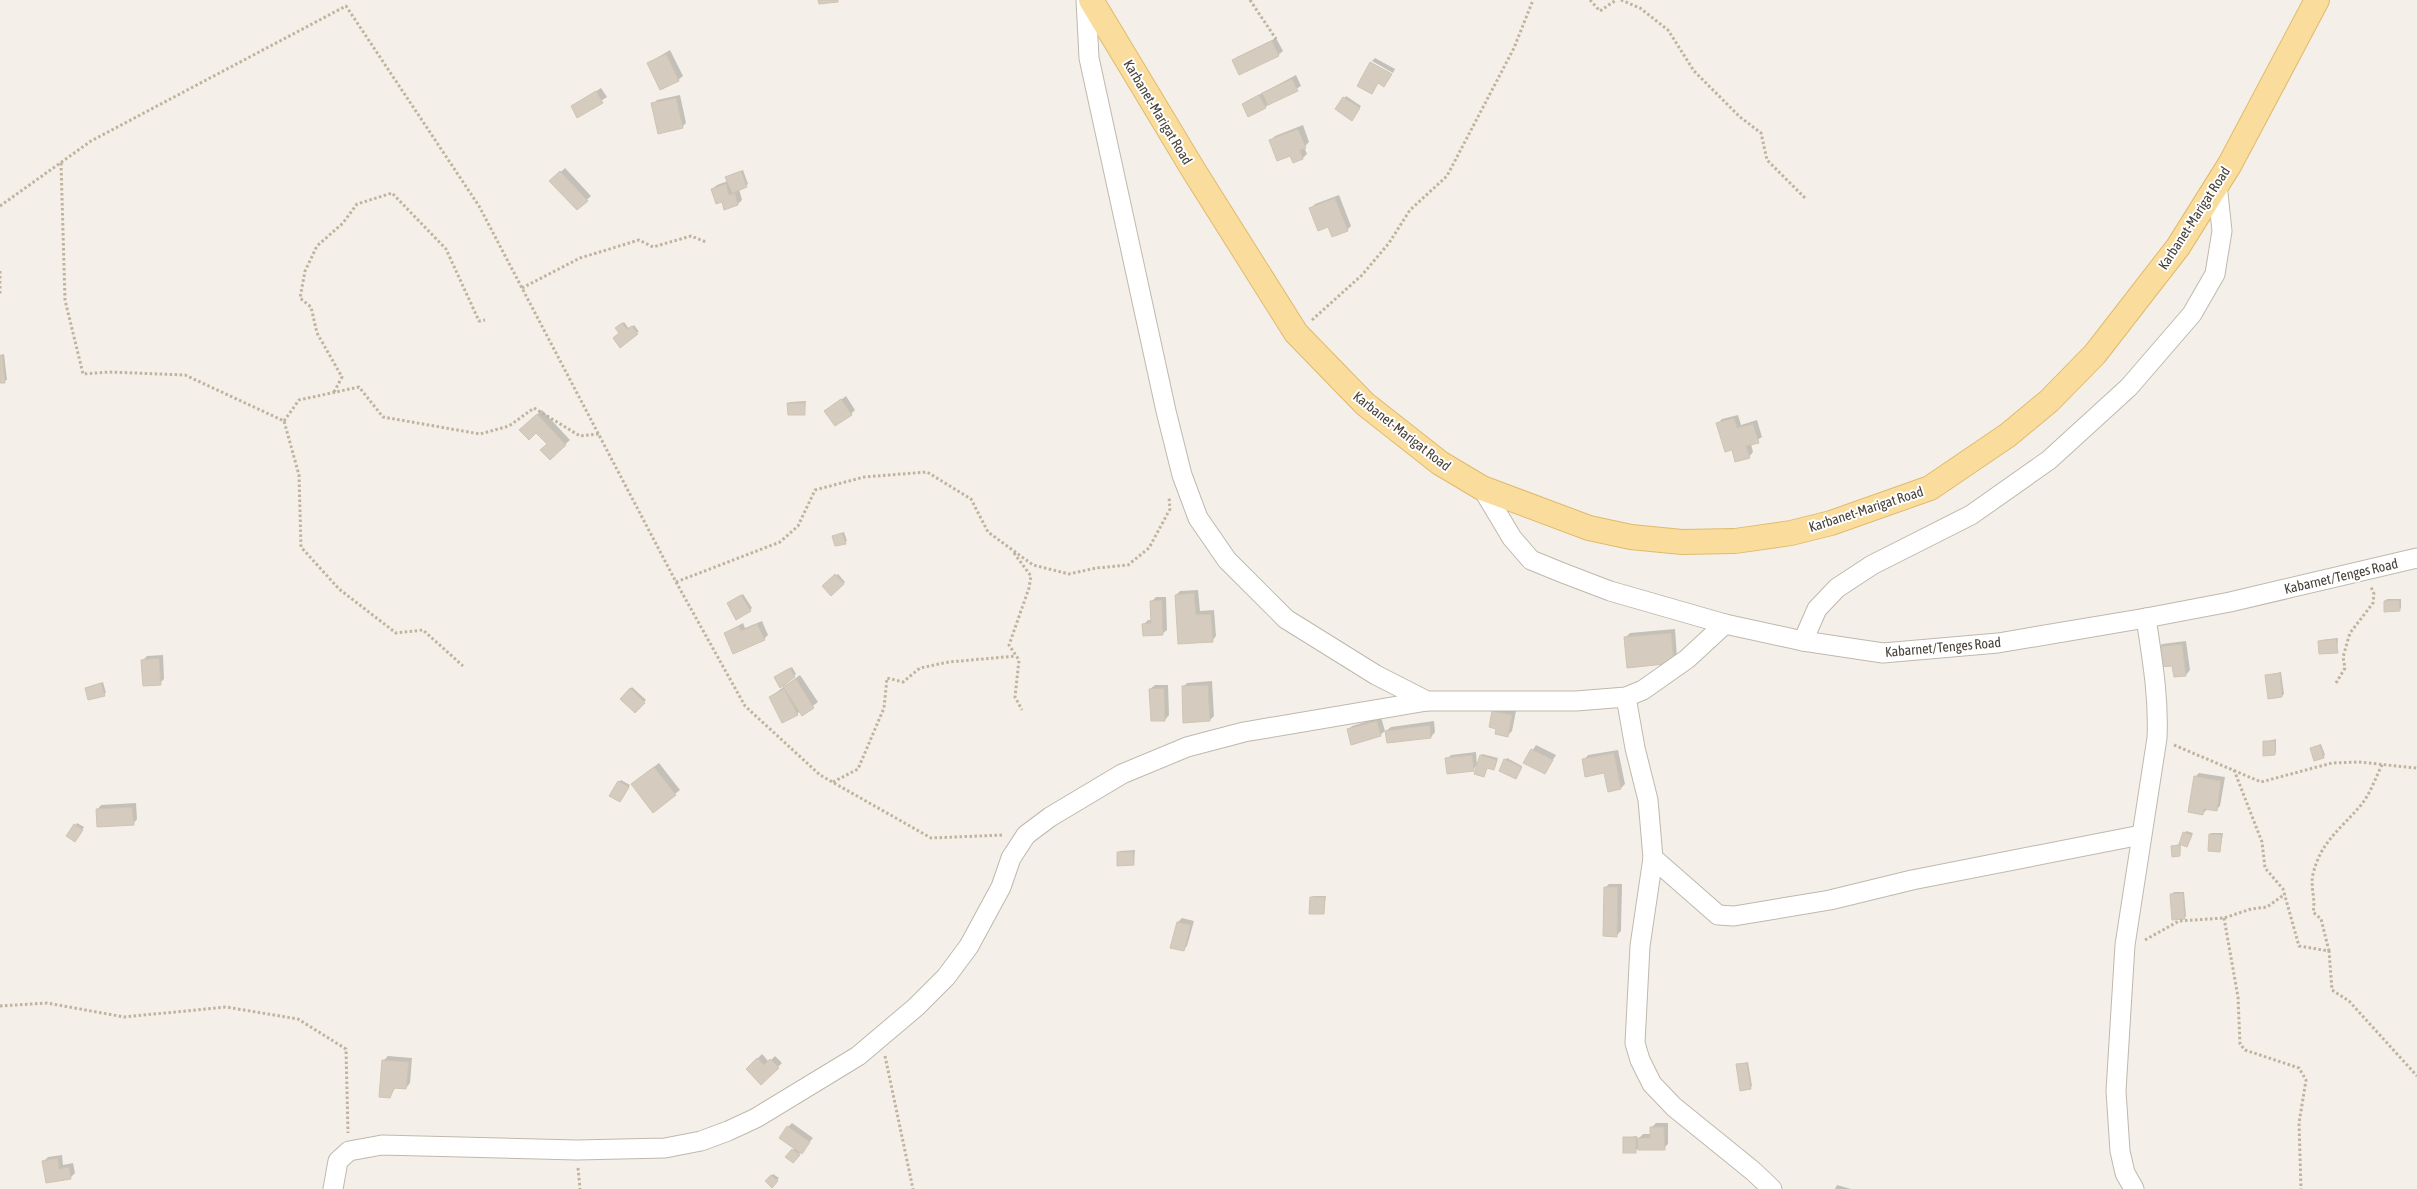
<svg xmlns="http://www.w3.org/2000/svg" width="2417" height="1189" font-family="'Asap Condensed',sans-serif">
  <rect width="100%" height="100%" fill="#f4f0e9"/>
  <g fill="#0003">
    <path d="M1276 38 1283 51 1278 55 1233 61 1237 57Z"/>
    <path d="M670 50 683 76 678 80 648 63Z"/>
    <path d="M1375 58 1395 69 1393 73 1372 61Z"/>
    <path d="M1296 75 1301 86 1265 107 1245 102Z"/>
    <path d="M601 88 607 97 578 116 572 107Z"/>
    <path d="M680 95 686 123 682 127 653 104 657 100Z"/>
    <path d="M1346 96 1361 106 1353 117 1336 109Z"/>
    <path d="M1303 125 1309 142 1304 147 1307 154 1303 158 1291 154 1271 140 1275 136Z"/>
    <path d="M565 168 591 196 578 208 551 181Z"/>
    <path d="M743 170 748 184 739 189 742 200 738 204 725 208 723 200 712 189 717 185 728 181V176Z"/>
    <path d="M1339 195 1351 226 1347 230 1328 225 1311 209 1315 204Z"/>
    <path d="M624 322 629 329 634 325 639 332 621 333 618 326Z"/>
    <path d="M4 354 7 380 0 382V355Z"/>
    <path d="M846 396 855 410 851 414 826 411Z"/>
    <path d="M806 401 804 414 788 404 790 402Z"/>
    <path d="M542 410 570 440 550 458 548 443 536 431 521 430Z"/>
    <path d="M1738 415 1741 425 1757 420 1762 437 1751 444 1753 452 1749 457 1732 448 1718 423 1722 419Z"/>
    <path d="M844 532 847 541 845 542 833 536Z"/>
    <path d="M838 574 845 582 832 594 824 586Z"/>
    <path d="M1198 590 1200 611 1214 610 1216 636 1212 641 1176 595 1180 591Z"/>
    <path d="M743 594 752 608 750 610 730 602Z"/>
    <path d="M1156 597H1166L1167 630 1162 634 1144 624 1148 620H1153L1152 601Z"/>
    <path d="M2387 599H2401V608L2399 610 2385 601Z"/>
    <path d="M762 621 768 635 764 639 725 633 743 623 745 628Z"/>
    <path d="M1675 629 1677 658 1673 662 1625 638 1630 633Z"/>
    <path d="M2338 638 2337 652 2319 642 2321 640Z"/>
    <path d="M2186 641 2190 670 2186 675 2158 648 2162 644Z"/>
    <path d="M163 655 164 679 160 683 143 660 147 656Z"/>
    <path d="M792 667 796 674 794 676H777Z"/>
    <path d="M2281 672 2284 694 2282 696 2266 676Z"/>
    <path d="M800 675 818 702 802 714 800 711 797 714 770 697Z"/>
    <path d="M1212 681 1214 716 1210 720 1183 687 1187 683Z"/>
    <path d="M103 682 106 693 104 694 86 688Z"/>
    <path d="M1155 685H1168L1169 715 1165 720 1150 689Z"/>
    <path d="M632 687 646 700 635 711 621 699Z"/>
    <path d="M1498 708 1516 711 1512 731 1508 735 1498 728 1494 712Z"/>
    <path d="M1381 717 1385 731 1380 735 1348 730 1352 726Z"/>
    <path d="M1434 721 1435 732 1431 737 1386 731 1391 727Z"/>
    <path d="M2276 739V752L2275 754 2264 742Z"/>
    <path d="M2321 744 2325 755 2323 757 2311 748Z"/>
    <path d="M1536 745 1556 755 1545 772 1525 762Z"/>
    <path d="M1618 750 1625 784 1621 788 1605 772 1584 760 1588 755Z"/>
    <path d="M1476 752 1477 765 1473 770 1447 759 1451 755Z"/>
    <path d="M1482 754 1498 758 1495 767H1488L1484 775 1481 756Z"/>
    <path d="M1507 758 1522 766 1516 778 1505 760Z"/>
    <path d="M659 763 680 790 653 811 637 780Z"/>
    <path d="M2199 773 2225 777 2220 806 2216 810 2208 809 2203 813 2195 777Z"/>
    <path d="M621 780 630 785 622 799 619 782Z"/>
    <path d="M136 803 137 819 133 824 97 810 101 805Z"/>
    <path d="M77 823 84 827 77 839 68 836Z"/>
    <path d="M2186 831 2193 833 2187 846 2181 843 2180 855 2172 846 2180 844Z"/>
    <path d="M2212 833H2223L2220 851 2210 834Z"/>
    <path d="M1135 850 1134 864 1118 853 1120 851Z"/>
    <path d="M1609 884H1622L1621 931 1617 935 1605 888Z"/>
    <path d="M2174 892H2184L2186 916 2184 918 2172 894Z"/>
    <path d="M1313 896H1326L1323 913 1312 897Z"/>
    <path d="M1182 918 1194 921 1187 946 1183 950 1178 922Z"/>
    <path d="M762 1054 769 1062 775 1056 782 1063 761 1084 747 1069Z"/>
    <path d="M388 1056 412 1058 410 1083 406 1088 396 1087 389 1097 383 1061Z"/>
    <path d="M1748 1062 1752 1086 1750 1088 1737 1065Z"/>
    <path d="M792 1123 813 1138 793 1161 787 1157 795 1148 788 1127Z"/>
    <path d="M1656 1123H1668V1144L1664 1148 1637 1149 1635 1152 1624 1138 1637 1136V1140L1643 1134H1651V1128Z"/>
    <path d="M62 1155 63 1165 73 1163 75 1173 70 1178 44 1161 48 1157Z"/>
    <path d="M773 1174 779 1178 772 1186 767 1181Z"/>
    <path d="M1837 1185 1851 1189H1835Z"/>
  </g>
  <g fill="#d5ccbf" stroke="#d0c4b2">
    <path d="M818 0H838V2L819 4Z"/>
    <path d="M1272 41 1279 56 1239 75 1232 60Z"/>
    <path d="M666 54 679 81 660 90 647 63Z"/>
    <path d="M1370 62 1392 74 1384 87 1378 83 1372 94 1357 86Z"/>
    <path d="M1292 79 1298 91 1268 105 1262 93Z"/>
    <path d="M596 91 603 103 577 118 571 106Z"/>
    <path d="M1259 95 1266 108 1248 117 1242 104Z"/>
    <path d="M1343 97 1360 108 1352 121 1335 109Z"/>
    <path d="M676 98 683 128 658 134 651 103Z"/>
    <path d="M1298 129 1306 148 1300 150 1303 159 1293 163 1290 156 1277 161 1269 140Z"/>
    <path d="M560 171 588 201 577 210 549 181Z"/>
    <path d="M741 171 747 187 732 193 725 177Z"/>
    <path d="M726 184 729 195 735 193 738 205 724 210 722 202 716 204 711 189Z"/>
    <path d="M1335 198 1348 231 1332 237 1328 227 1318 231 1309 208Z"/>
    <path d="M622 323 627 329 632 326 638 334 620 348 613 338 619 333 615 328Z"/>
    <path d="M2 355 5 383H0V356Z"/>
    <path d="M841 399 852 415 835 426 824 411Z"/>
    <path d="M787 403H805V415H788Z"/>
    <path d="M537 414 566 445 550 460 540 450 547 444 536 433 529 440 519 430Z"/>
    <path d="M1734 418 1737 428 1753 424 1759 443 1746 446 1750 458 1735 462 1732 450 1725 452 1716 423Z"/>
    <path d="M842 533 846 544 835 546 832 536Z"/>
    <path d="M835 574 844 584 831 596 822 586Z"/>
    <path d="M1194 593 1196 615 1211 614 1213 642 1178 644 1175 595Z"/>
    <path d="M741 595 751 611 736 620 727 603Z"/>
    <path d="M1162 600 1163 635 1143 636 1142 624 1151 623 1150 601Z"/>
    <path d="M2399 600 2400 611 2384 612V601Z"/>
    <path d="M757 624 765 640 733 654 724 633 739 626 741 631Z"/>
    <path d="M1671 633 1674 663 1627 668 1624 637Z"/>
    <path d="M2336 639 2338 653 2319 654 2318 641Z"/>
    <path d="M2182 644 2186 676 2174 677 2172 666 2159 667 2156 647Z"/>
    <path d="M159 658 161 685 143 686 141 660Z"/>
    <path d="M790 668 795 677 780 688 774 677Z"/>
    <path d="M2280 673 2282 697 2268 699 2265 675Z"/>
    <path d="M796 679 814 708 802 716 783 687Z"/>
    <path d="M101 683 105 696 88 700 85 688Z"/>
    <path d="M1208 685 1210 721 1183 723 1182 686Z"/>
    <path d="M630 688 645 703 635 713 620 699Z"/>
    <path d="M1164 688 1165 721H1151L1149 689Z"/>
    <path d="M784 689 798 715 782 723 769 697Z"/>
    <path d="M1492 711 1512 715 1508 737 1495 734 1496 729 1489 727Z"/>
    <path d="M1377 721 1381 736 1351 745 1347 729Z"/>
    <path d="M1430 725 1431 738 1387 743 1385 731Z"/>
    <path d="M2263 741H2275V755L2263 756Z"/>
    <path d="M2320 745 2324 758 2314 761 2310 748Z"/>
    <path d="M1531 749 1553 760 1545 774 1523 763Z"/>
    <path d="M1614 753 1621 789 1608 792 1604 773 1585 777 1582 759Z"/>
    <path d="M1472 755 1474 771 1447 774 1445 758Z"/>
    <path d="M1480 755 1497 760 1494 770 1487 768 1484 777 1474 774Z"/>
    <path d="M1504 759 1522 767 1516 779 1499 771Z"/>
    <path d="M654 767 676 795 653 813 631 784Z"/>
    <path d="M2194 776 2221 781 2217 811 2204 809 2203 815 2188 812Z"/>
    <path d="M618 781 629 787 620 802 609 796Z"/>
    <path d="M132 807 134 825 97 827 96 809Z"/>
    <path d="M74 824 83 830 75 842 66 836Z"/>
    <path d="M2183 832 2192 835 2187 847 2179 844Z"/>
    <path d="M2209 834 2222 835 2220 852 2208 851Z"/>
    <path d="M2180 845V856L2172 857 2171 846Z"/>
    <path d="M1117 852H1133L1134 865 1117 866Z"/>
    <path d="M1604 887H1618L1617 937 1603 936Z"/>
    <path d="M2183 893 2185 919 2172 920 2170 894Z"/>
    <path d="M1310 897H1325L1324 914H1309Z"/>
    <path d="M1177 922 1191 925 1184 951 1170 948Z"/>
    <path d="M757 1058 764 1065 770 1059 779 1068 761 1085 746 1069Z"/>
    <path d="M382 1060 409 1062 406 1089 394 1088 390 1098 379 1097Z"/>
    <path d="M1747 1063 1751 1089 1740 1091 1736 1064Z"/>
    <path d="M787 1126 810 1142 802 1154 779 1138Z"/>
    <path d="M1650 1127H1664L1665 1150H1638L1637 1138H1650Z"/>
    <rect x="1623" y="1137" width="13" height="16"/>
    <path d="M792 1149 800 1155 793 1163 785 1157Z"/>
    <path d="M58 1158 59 1169 69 1167 71 1179 46 1183 42 1161Z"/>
    <path d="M771 1175 778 1181 772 1188 765 1181Z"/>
  </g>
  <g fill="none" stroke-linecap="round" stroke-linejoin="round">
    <g stroke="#bfb8ac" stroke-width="21">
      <g id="minor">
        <path d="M1086 0 1089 58 1166 411 1182 475 1198 518 1227 560 1286 619 1376 675 1427 701"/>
        <path d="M1482 488 1512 538 1531 560 1563 573 1610 591 1725 624 1803 641 1883 653 1998 643 2146 618 2230 602 2417 558"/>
        <path d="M1803 641 1817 609 1837 588 1872 565 1971 515 2049 460 2129 387 2192 314 2215 274 2222 231 2217 184"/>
        <path d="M1626 697 1635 748 1648 800 1653 858 1640 946 1635 1043 1640 1060 1652 1084 1674 1107 1753 1171 1772 1189"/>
        <path d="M1653 858 1718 915 1734 916 1830 900 1912 880 2141 835"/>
        <path d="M333 1189 338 1161 349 1151 382 1145 577 1150 665 1148 701 1141 728 1131 756 1118 858 1056 916 1007 946 977 969 946 1001 887 1011 858 1026 835 1050 817 1122 774 1187 747 1244 732 1427 701H1576L1626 697 1643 690 1687 659 1725 624"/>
        <path d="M2134 1189 2125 1173 2120 1151 2116 1091 2125 945 2157 738C2159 697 2152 658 2146 618"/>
      </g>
    </g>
    <g stroke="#dfba6c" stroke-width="26">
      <path id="major" d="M1091 0 1194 171 1296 333 1365 404 1440 463 1482 488 1589 528 1631 537 1682 542 1735 541 1791 533 1831 523 1930 488 2008 435 2049 401 2095 354 2178 247 2230 164 2317 0"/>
    </g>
    <g stroke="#c0b39e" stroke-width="3" stroke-dasharray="2.5 2.5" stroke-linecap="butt">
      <path d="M1250 0 1276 39"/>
      <path d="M1590 0 1600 11 1616 0"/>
      <path d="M1621 0 1640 8 1668 30 1694 71 1740 117 1761 133 1767 160 1806 199"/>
      <path d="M61 163 65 300 83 374 109 372 185 375 284 421 299 475 301 547 339 589 396 633 423 630 463 666"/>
      <path d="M0 206 91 141 346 6 479 206 676 582 745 706 820 775 931 838 1003 835"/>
      <path d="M0 271V296"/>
      <path d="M522 288 580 258 639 240 653 247 691 236 706 242"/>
      <path d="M1312 320 1362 275 1389 243 1410 210 1447 176 1514 48 1533 0"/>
      <path d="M334 392 342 377 317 333 311 307 300 298 305 271 317 246 343 223 357 204 392 193 446 249 479 321 485 320"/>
      <path d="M284 421 299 400 359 387 383 417 480 434 509 426 534 408 580 436 599 434"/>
      <path d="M1014 553 1031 576 1029 588 1009 645 1019 660 1015 697 1022 710"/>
      <path d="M676 582 780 542 798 526 815 490 864 477 927 472 971 499 988 532 1033 565 1069 574 1096 568 1128 565 1149 548 1170 509 1169 497"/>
      <path d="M2336 683 2345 668 2343 657 2350 633 2373 603 2374 594 2371 587"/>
      <path d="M2174 745 2261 782 2332 763 2358 762 2417 768"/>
      <path d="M2234 770 2262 842 2265 868 2283 889 2299 946 2329 951 2332 990 2349 1001 2417 1076"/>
      <path d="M833 782 858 769 884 708 887 678 903 682 920 668 949 662 1016 656"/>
      <path d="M2224 918 2238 997 2240 1044 2245 1050 2299 1068 2306 1080 2299 1123 2301 1189"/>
      <path d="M2145 940 2179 921 2224 918 2251 909 2267 907 2285 894"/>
      <path d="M2329 951 2321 919 2313 912C2316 899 2310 887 2313 874 2321 841 2341 829 2361 805 2371 793 2376 776 2383 763"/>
      <path d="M0 1006 47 1003 124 1017 226 1007 298 1019 346 1049 348 1133"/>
      <path d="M885 1056 913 1189"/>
      <path d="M578 1168 580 1189"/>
    </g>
    <use href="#minor" stroke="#fff" stroke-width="19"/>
    <use href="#major" stroke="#fadd9c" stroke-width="24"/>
  </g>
  <g text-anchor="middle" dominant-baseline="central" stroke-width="4" stroke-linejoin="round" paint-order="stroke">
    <g font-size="14" fill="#474138" stroke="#fff">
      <text transform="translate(1158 112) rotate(59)">Karbanet-Marigat Road</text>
      <text transform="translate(2194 218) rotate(-57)">Karbanet-Marigat Road</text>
      <text transform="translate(1402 431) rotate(38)">Karbanet-Marigat Road</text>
      <text transform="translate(1866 509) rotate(-18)">Karbanet-Marigat Road</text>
      <text transform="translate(2341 576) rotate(-13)">Kabarnet/Tenges Road</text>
      <text transform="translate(1943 647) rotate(-5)">Kabarnet/Tenges Road</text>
    </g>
  </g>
</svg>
